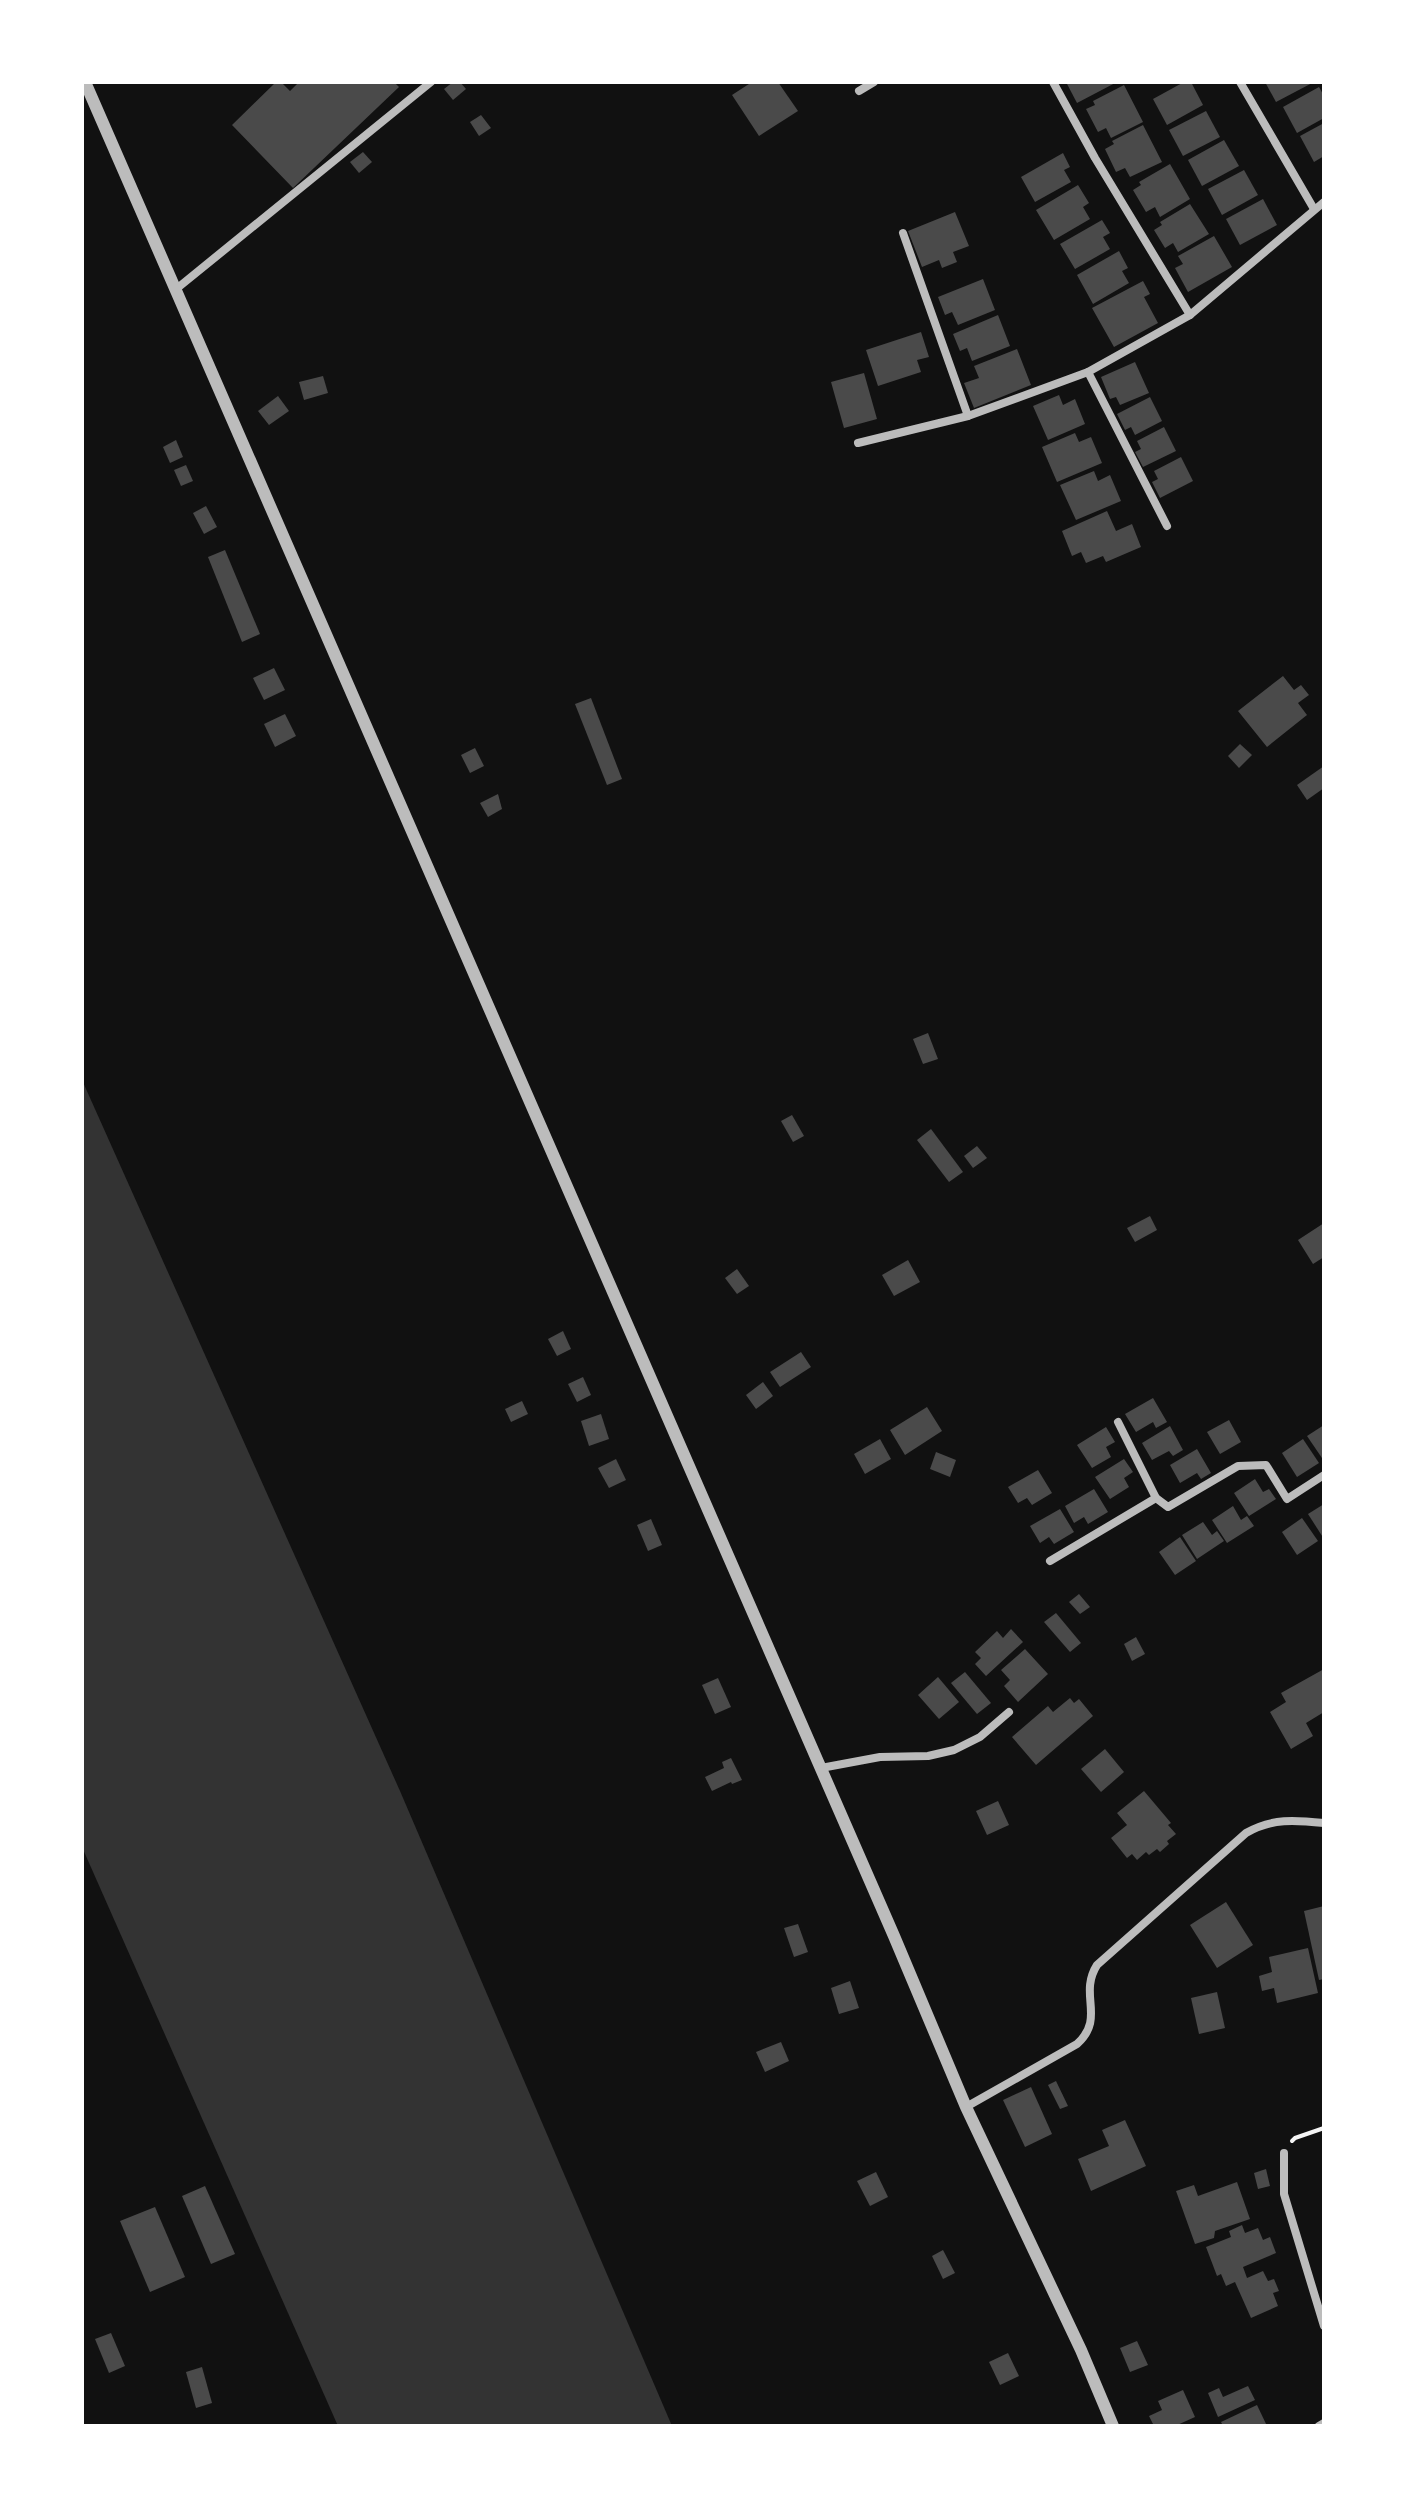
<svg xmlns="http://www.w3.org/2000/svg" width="1406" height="2508" font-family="'Source Sans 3',sans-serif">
  <rect width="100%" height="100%" fill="#111"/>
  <path fill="#333" d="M82 1080 400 1791 672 2426H338L82 1847Z"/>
  <g fill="#4a4a4a">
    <path d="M276 82H281L290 91 299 82H394L399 87 293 188 232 125Z"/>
    <path d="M453 82H460L466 89 453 100 444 89Z"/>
    <path d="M752 82H778L798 111 759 136 732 95Z"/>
    <path d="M1066 82H1117L1077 103Z"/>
    <path d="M1184 82H1191L1203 105 1167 125 1153 99Z"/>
    <path d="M1265 82H1314L1276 102Z"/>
    <path d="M1124 85 1143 122 1111 138 1106 128 1098 132 1086 109 1095 105 1093 101Z"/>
    <path d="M1319 87 1324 96V118L1297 133 1283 107Z"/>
    <path d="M1206 111 1220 137 1183 156 1169 130Z"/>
    <path d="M481 115 491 128 479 136 470 122Z"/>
    <path d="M1324 123V156L1314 162 1300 136Z"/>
    <path d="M1143 125 1162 162 1130 177 1125 168 1116 172 1105 149 1114 144 1112 141Z"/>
    <path d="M1224 140 1239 166 1202 186 1188 160Z"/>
    <path d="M363 152 372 162 359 173 350 162Z"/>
    <path d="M1063 153 1070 167 1064 170 1071 182 1035 202 1021 177Z"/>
    <path d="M1170 164 1190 199 1160 217 1155 207 1146 212 1133 190 1141 185 1139 182Z"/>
    <path d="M1244 170 1258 195 1222 215 1208 189Z"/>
    <path d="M1078 185 1089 203 1083 207 1090 219 1054 240 1036 210Z"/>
    <path d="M1263 199 1277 225 1240 245 1226 219Z"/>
    <path d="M1190 204 1209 234 1178 252 1173 243 1165 248 1154 230 1162 225 1160 222Z"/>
    <path d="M955 212 969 246 953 252 957 262 942 268 939 260 922 267 908 231Z"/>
    <path d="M1102 220 1110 233 1103 237 1110 249 1075 269 1060 244Z"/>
    <path d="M1214 236 1232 267 1188 292 1175 268 1183 264 1178 256Z"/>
    <path d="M1119 251 1128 268 1122 271 1129 283 1093 304 1077 275Z"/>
    <path d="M983 279 995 310 958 325 952 312 945 315 938 297Z"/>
    <path d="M1143 281 1150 294 1144 297 1158 323 1114 347 1092 308Z"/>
    <path d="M998 315 1010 346 972 361 967 348 960 351 953 334Z"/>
    <path d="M921 332 929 357 917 360 921 372 878 386 866 350Z"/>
    <path d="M1017 349 1031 385 974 408 964 383 979 378 974 366Z"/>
    <path d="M1135 362 1149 393 1120 405 1116 397 1110 399 1101 377Z"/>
    <path d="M864 373 877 419 844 428 831 382Z"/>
    <path d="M323 376 328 393 304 400 299 382Z"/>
    <path d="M1059 395 1063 405 1075 399 1085 424 1048 440 1033 406Z"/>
    <path d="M278 396 289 411 269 425 258 411Z"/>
    <path d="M1150 397 1162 421 1135 435 1131 427 1125 430 1117 414Z"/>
    <path d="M1164 427 1176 451 1143 467 1135 452 1141 449 1137 441Z"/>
    <path d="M1075 433 1079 442 1091 437 1102 463 1057 482 1042 447Z"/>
    <path d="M176 440 183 457 170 463 163 447Z"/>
    <path d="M1181 457 1193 481 1160 498 1152 482 1158 479 1154 471Z"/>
    <path d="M186 465 193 481 181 486 174 470Z"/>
    <path d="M1094 471 1098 481 1110 475 1121 501 1076 520 1060 485Z"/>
    <path d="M206 506 217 527 204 534 193 513Z"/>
    <path d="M1107 511 1116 531 1132 524 1141 547 1106 562 1103 556 1086 563 1081 552 1072 556 1062 531Z"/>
    <path d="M225 550 260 634 242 642 208 557Z"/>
    <path d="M274 668 285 690 264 700 253 678Z"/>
    <path d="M1283 676 1294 690 1301 685 1309 695 1298 703 1307 715 1267 747 1238 711Z"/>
    <path d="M591 698 622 779 607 785 575 704Z"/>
    <path d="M285 714 296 736 275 747 264 724Z"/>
    <path d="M1240 744 1252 755 1239 768 1228 756Z"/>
    <path d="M475 748 484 766 470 773 461 755Z"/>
    <path d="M1324 766V788L1307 800 1297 785Z"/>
    <path d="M498 794 502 809 488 817 480 803Z"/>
    <path d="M928 1033 938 1059 923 1064 913 1039Z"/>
    <path d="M792 1115 804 1136 793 1142 781 1121Z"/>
    <path d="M931 1129 963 1172 949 1182 917 1140Z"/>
    <path d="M977 1146 987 1158 973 1168 964 1156Z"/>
    <path d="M1150 1216 1157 1230 1135 1242 1127 1228Z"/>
    <path d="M1324 1223V1257L1313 1264 1298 1240Z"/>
    <path d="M908 1260 920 1282 894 1296 882 1275Z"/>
    <path d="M737 1269 749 1286 737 1294 725 1278Z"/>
    <path d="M563 1331 571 1349 557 1356 548 1339Z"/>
    <path d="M801 1352 811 1367 780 1387 770 1372Z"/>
    <path d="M583 1377 591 1395 577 1402 568 1384Z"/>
    <path d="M763 1382 773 1396 756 1409 746 1395Z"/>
    <path d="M1153 1398 1167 1422 1156 1428 1153 1422 1136 1432 1125 1414Z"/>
    <path d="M522 1401 528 1414 511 1422 505 1409Z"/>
    <path d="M927 1407 942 1431 905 1455 890 1430Z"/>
    <path d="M601 1414 609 1439 589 1446 581 1421Z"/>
    <path d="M1229 1420 1241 1442 1220 1454 1207 1432Z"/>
    <path d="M1324 1425V1461L1307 1436Z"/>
    <path d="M1170 1426 1183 1450 1173 1456 1169 1451 1152 1460 1142 1443Z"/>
    <path d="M1106 1427 1115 1442 1106 1447 1111 1457 1092 1468 1077 1445Z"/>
    <path d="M880 1439 891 1459 865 1474 854 1454Z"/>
    <path d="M1303 1439 1319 1463 1297 1477 1282 1453Z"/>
    <path d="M1197 1449 1211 1473 1201 1479 1197 1473 1180 1483 1170 1465Z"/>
    <path d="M936 1452 956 1460 950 1477 930 1469Z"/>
    <path d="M616 1459 626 1480 609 1488 598 1468Z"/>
    <path d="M1124 1459 1133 1472 1124 1478 1129 1487 1110 1499 1095 1477Z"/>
    <path d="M1038 1470 1052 1493 1032 1505 1027 1498 1018 1503 1008 1487Z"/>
    <path d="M1255 1479 1263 1492 1269 1489 1276 1499 1249 1516 1234 1493Z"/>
    <path d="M1094 1489 1108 1512 1088 1524 1084 1517 1074 1523 1065 1506Z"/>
    <path d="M1324 1504V1539L1308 1514Z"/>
    <path d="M1233 1506 1241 1520 1247 1516 1254 1526 1227 1543 1212 1520Z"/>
    <path d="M1060 1509 1074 1532 1054 1544 1049 1537 1040 1543 1030 1526Z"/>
    <path d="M1302 1518 1318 1541 1297 1555 1282 1532Z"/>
    <path d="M651 1519 662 1545 648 1551 637 1525Z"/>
    <path d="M1203 1522 1212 1535 1217 1531 1224 1541 1197 1559 1182 1535Z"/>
    <path d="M1180 1537 1196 1561 1175 1575 1159 1552Z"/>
    <path d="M1079 1594 1090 1607 1080 1614 1069 1602Z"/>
    <path d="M1056 1613 1081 1643 1070 1652 1044 1622Z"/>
    <path d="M1011 1629 1023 1642 986 1676 975 1664 981 1658 975 1652 997 1631 1003 1638Z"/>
    <path d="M1136 1637 1145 1654 1132 1661 1124 1644Z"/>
    <path d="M1025 1649 1048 1674 1018 1702 1004 1686 1010 1680 1001 1670Z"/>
    <path d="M1324 1669V1712L1306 1723 1313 1736 1291 1749 1270 1712 1286 1702 1281 1693Z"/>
    <path d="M965 1672 991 1703 977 1714 951 1683Z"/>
    <path d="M938 1677 959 1702 939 1719 918 1695Z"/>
    <path d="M718 1678 731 1707 715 1714 702 1685Z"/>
    <path d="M1070 1698 1074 1703 1079 1699 1093 1716 1036 1765 1012 1737 1048 1706 1053 1712Z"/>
    <path d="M1105 1749 1124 1772 1101 1792 1081 1769Z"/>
    <path d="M731 1758 742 1780 732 1784 731 1782 712 1791 705 1777 724 1768 722 1762Z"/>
    <path d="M1144 1791 1171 1823 1168 1825 1176 1834 1167 1841 1169 1844 1160 1852 1157 1849 1149 1855 1146 1852 1137 1860 1132 1854 1127 1858 1111 1838 1127 1825 1117 1813Z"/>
    <path d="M998 1801 1009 1825 987 1835 976 1811Z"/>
    <path d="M1226 1902 1253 1945 1217 1968 1190 1925Z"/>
    <path d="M1324 1906V1979L1319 1980 1304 1911Z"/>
    <path d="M798 1924 808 1952 794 1957 784 1928Z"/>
    <path d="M1308 1948 1318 1993 1277 2003 1274 1988 1262 1991 1259 1976 1272 1972 1269 1957Z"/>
    <path d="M850 1981 859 2008 839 2014 831 1988Z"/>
    <path d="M1217 1992 1225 2028 1199 2034 1191 1998Z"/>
    <path d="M781 2042 789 2061 765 2072 756 2052Z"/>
    <path d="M1056 2081 1068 2106 1060 2109 1048 2085Z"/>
    <path d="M1031 2087 1052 2134 1025 2147 1003 2100Z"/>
    <path d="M1125 2120 1146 2166 1091 2191 1078 2159 1109 2146 1102 2130Z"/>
    <path d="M1266 2169 1270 2186 1258 2189 1254 2173Z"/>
    <path d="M876 2172 888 2197 870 2206 857 2181Z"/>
    <path d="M1237 2182 1250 2219 1215 2231 1214 2238 1195 2244 1176 2191 1194 2185 1198 2196Z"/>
    <path d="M205 2186 235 2254 211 2264 182 2196Z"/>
    <path d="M155 2207 185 2277 150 2292 120 2221Z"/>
    <path d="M1242 2225 1245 2233 1258 2228 1263 2240 1270 2237 1276 2253 1243 2267 1247 2278 1263 2271 1268 2281 1274 2279 1279 2291 1273 2293 1278 2306 1251 2318 1235 2282 1226 2286 1221 2274 1217 2276 1206 2247 1231 2237 1229 2231Z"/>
    <path d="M943 2250 955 2273 943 2279 932 2256Z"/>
    <path d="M111 2333 125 2366 109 2373 95 2339Z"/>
    <path d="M1137 2341 1148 2365 1130 2372 1120 2348Z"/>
    <path d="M1008 2353 1019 2376 1000 2385 989 2362Z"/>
    <path d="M202 2367 212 2403 196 2408 186 2372Z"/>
    <path d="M1248 2386 1255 2400 1218 2417 1208 2393 1219 2388 1223 2397Z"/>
    <path d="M1183 2390 1195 2417 1175 2426H1154L1149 2416 1162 2410 1158 2401Z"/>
    <path d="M1257 2405 1267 2426H1223L1221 2422Z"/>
  </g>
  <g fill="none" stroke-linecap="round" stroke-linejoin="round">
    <path stroke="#f5f5f5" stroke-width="4" d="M1292 2141 1295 2138 1324 2128"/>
    <g stroke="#bcbcbc" stroke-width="8">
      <path d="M1053 82 1095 158 1190 315"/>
      <path d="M1240 82 1314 209"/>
      <path d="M859 91 874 82"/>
      <path d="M903 233 968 416"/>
      <path d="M175 290 431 82"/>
      <path d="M858 443 968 416 1088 372"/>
      <path d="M1167 526 1088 372 1190 315 1324 202"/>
      <path d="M1118 1422 1156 1498 1168 1507 1238 1466 1266 1465 1287 1499 1324 1475"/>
      <path d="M1050 1561 1156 1498"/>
      <path d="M821 1768 880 1757 928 1756 954 1750 980 1737 1009 1712"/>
      <path d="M966 2107 1077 2044C1106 2018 1078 1995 1097 1965L1246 1833C1272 1818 1295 1820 1324 1823"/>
      <path d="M1284 2153V2194L1324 2326"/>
      <path d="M1319 2426 1324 2423"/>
    </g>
    <path stroke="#bcbcbc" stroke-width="12" d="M85 82 894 1936 966 2107 1081 2350 1113 2426"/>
  </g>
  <rect width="1406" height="2508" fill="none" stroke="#ffffff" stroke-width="168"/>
</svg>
